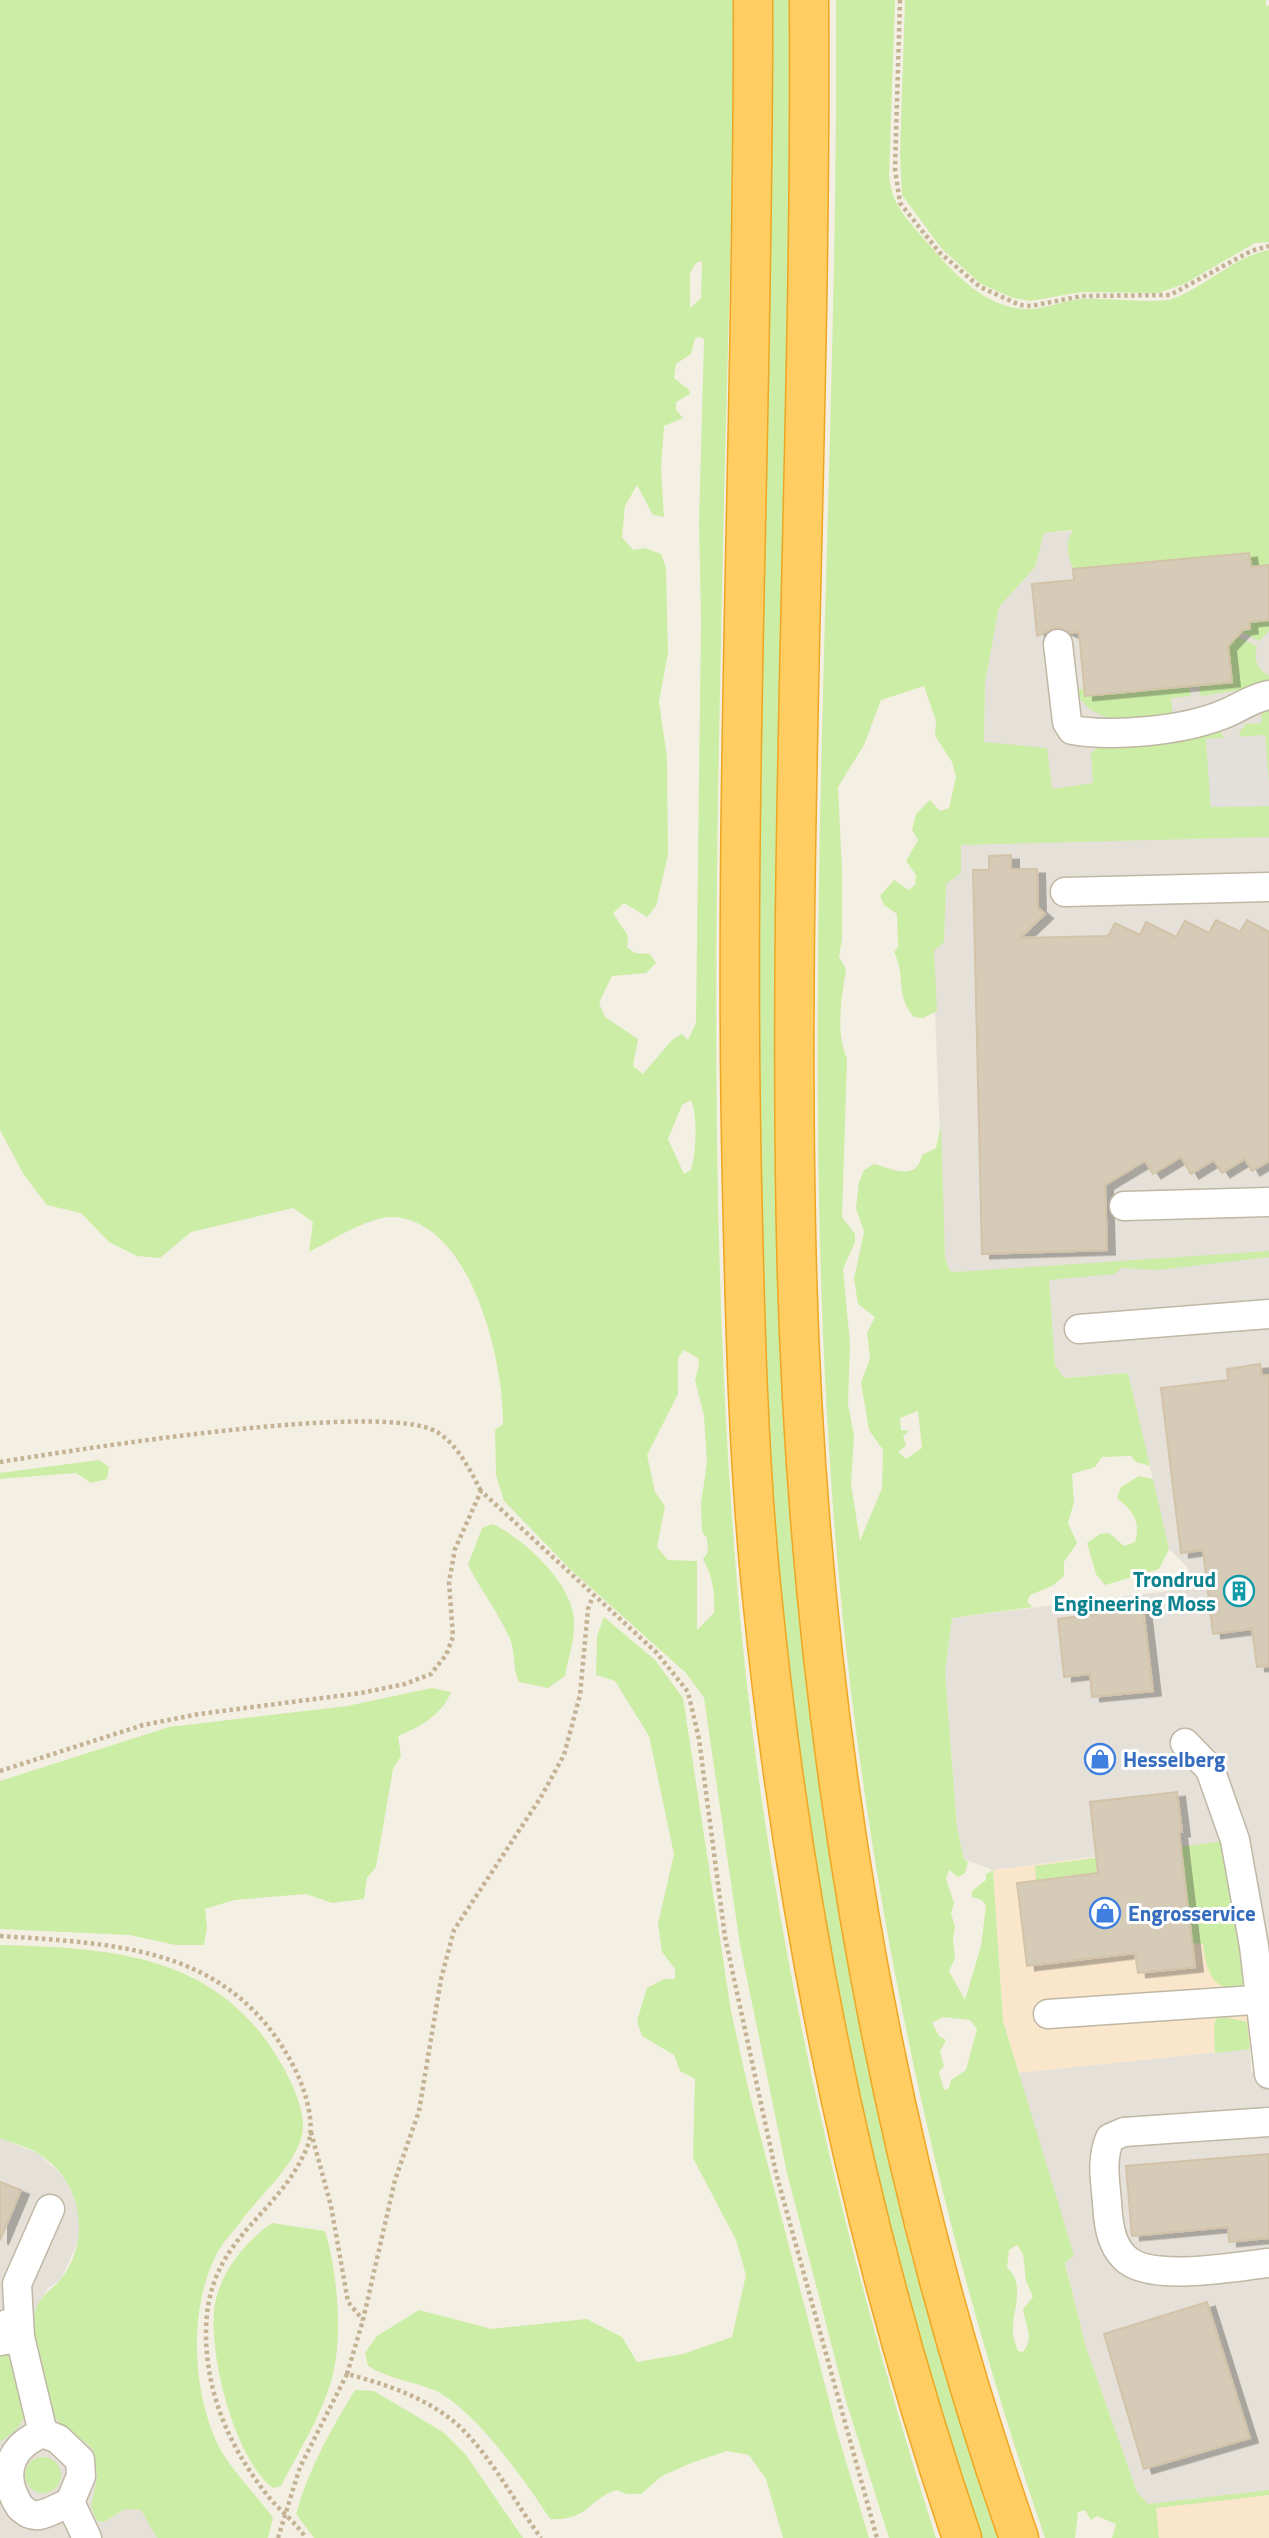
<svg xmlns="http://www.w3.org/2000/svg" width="1269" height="2538" font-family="'Titillium Web',sans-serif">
  <defs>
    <filter id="shadow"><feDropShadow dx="8" dy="4.5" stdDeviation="0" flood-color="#0004"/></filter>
  </defs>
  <rect width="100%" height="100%" fill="#f4efe3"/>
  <g fill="#f9e6cb">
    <path d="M1224 1841 1251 2027 1250 2049 1019 2073 1003 2021 993 1870Z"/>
    <path d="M1269 2490V2538H1159L1148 2504Z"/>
  </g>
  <g fill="#e5e0d8">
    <path d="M1269 517V806L1103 810 1052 789 984 743 985 683 999 607 1035 567 1044 533Z"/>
    <path d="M1269 837V1958L1129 1852 993 1870 964 1859 957 1828 945 1672 952 1618 1193 1588 1188 1568 1169 1549 1128 1373 1063 1378 1055 1365 1048 1267 956 1272 950 1271 945 1258 933 961 934 951 944 942 946 884 961 844Z"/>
    <path d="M1250 2049 1251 2072 1269 2070V2490L1148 2504 1137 2492 1086 2347 1019 2073Z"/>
    <path d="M0 2138 39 2154 69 2182 79 2212V2239L61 2279 47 2289 35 2312 44 2390 59 2421 85 2440 94 2451 97 2478 91 2507 104 2522 125 2509 142 2510 157 2538H0Z"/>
  </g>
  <g fill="#cceda6" fill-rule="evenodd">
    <path d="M0 0H733C734 167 728 335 724 502 716 862 707 1223 737 1583 764 1908 837 2227 936 2538H889L846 2401 787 2173 740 1945 704 1698 686 1673 570 1569 504 1501 496 1475 495 1430 503 1424C504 1363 472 1221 393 1217 370 1216 330 1241 309 1252L313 1222 293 1208 191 1232 160 1258 137 1256 109 1242 81 1213 47 1205 24 1175 0 1130ZM702 261 701 298 690 308V273L696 263ZM700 337 704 339 699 522 701 620 696 1023 688 1040 682 1034 672 1040 643 1074 633 1066 638 1039 605 1017 599 1003 612 976 646 973 656 963 650 954 635 953 627 947 628 936 613 913 624 903 647 917 656 906 668 855 667 757 659 702 668 653 666 568 661 554 645 548 633 550 622 537 625 506 637 485 653 515 664 517 661 468 664 426 683 418 676 410V402L690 394 689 390 674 378 676 364 691 354 695 338ZM691 1100C698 1116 696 1153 691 1170L684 1174 668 1139 682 1105ZM684 1350 698 1358 699 1365 695 1380 704 1416 707 1463 701 1503 702 1532 707 1538 708 1552 703 1559C713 1578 715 1592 714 1613L697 1630V1561L668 1560 657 1547 665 1506 655 1492 647 1455 678 1394V1358Z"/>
    <path d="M771 0H794L800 1590 1003 2538H977L900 2283 843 2041 794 1743 770 1499 755 1035Z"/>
    <path d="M836 0H895L889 176C892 205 906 218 925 240 951 270 985 310 1029 309 1047 309 1064 300 1082 299 1111 298 1140 303 1169 300 1204 289 1232 257 1269 250V565L1251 567 1249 553 1073 569C1068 554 1064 544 1073 530L1044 533 1035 567 999 607 985 683 984 742 1047 748 1052 789 1093 783 1091 753 1103 743 1219 730 1224 738 1206 739 1211 807 1269 806V837L961 845V873L946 884 944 942 934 951 937 1011 923 1018 914 1017C895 996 906 976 894 952L898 947 897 914 884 905 880 896 894 880 909 890 915 885 916 875 906 861 918 840 912 830 916 814 930 800 940 811 949 808 956 777 952 762 935 736 936 721 924 686 881 700 864 745 838 787 842 870V939L839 957 846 969C842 997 835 1031 847 1059L842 1217 855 1234V1242L843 1269 850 1343 848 1404 854 1436 851 1484 860 1541 882 1488 883 1450 869 1430 861 1383 870 1358 867 1333 875 1317 858 1304 854 1279 864 1232 856 1208 859 1182 864 1170 874 1164C892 1169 917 1182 922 1155L936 1148 941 1125 945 1258 950 1271 956 1272 1269 1251V1257L1158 1270 1121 1268 1115 1274 1049 1280 1055 1365 1064 1378 1128 1373 1150 1466 1136 1462 1131 1456 1102 1457 1095 1467 1072 1474 1074 1502 1068 1523 1077 1543 1064 1562V1576L1052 1586 1030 1595 1027 1602 1033 1607 952 1618 945 1672 957 1828 964 1859 968 1862 965 1873 958 1877 949 1870 946 1879 954 1903 951 1913 955 1927 953 1940 955 1958 949 1971 965 2000 981 1946 986 1906 982 1900 972 1897V1891L986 1880V1874L993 1870 1003 2021 1074 2255 1065 2263 1086 2347 1137 2492 1148 2504 1269 2490V2495L1156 2508 1159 2538H1112L1116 2524 1097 2516 1091 2520 1085 2510 1078 2512 1075 2538H1045C929 2200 858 1850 832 1494 796 996 839 498 836 0ZM918 1411 922 1448 906 1459 898 1452 906 1446 903 1436 909 1431 901 1430 900 1418ZM943 2017 970 2020 977 2029 966 2070 951 2080 949 2088 944 2090 939 2072 944 2066 940 2052 946 2040 939 2036 932 2023ZM1017 2245 1023 2254 1026 2281 1033 2297 1023 2309C1025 2326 1035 2337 1023 2352L1018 2351C1016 2346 1014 2340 1013 2334 1011 2313 1027 2284 1007 2268L1009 2250Z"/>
    <path d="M905 0H1266V7L1269 5V242L1255 243 1184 284 1158 293 1081 292 1031 301 1013 298 981 284 942 249 902 195 900 155Z"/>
    <path d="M1269 620V631L1259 641 1241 632 1249 622Z"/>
    <path d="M1227 632 1257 646C1253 659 1257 669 1269 676V685L1201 696 1198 685 1232 681Z"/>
    <path d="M1189 686 1191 696 1171 698 1173 717C1141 720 1100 728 1079 697V689H1084L1085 696Z"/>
    <path d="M1269 708V783L1265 735 1240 737 1239 733 1246 724 1262 723 1261 711Z"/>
    <path d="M99 1460 109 1467 107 1479 91 1483 76 1473 0 1479V1473Z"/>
    <path d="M1139 1476 1153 1479 1169 1549 1159 1569 1105 1585 1096 1574 1087 1543 1100 1534 1109 1533 1124 1546 1135 1542C1141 1521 1133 1511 1117 1498L1121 1487Z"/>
    <path d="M493 1524C524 1539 574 1584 574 1622 575 1639 568 1659 565 1676L548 1688 519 1682C512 1668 516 1653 510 1639 500 1615 480 1589 468 1565L482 1528Z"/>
    <path d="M604 1617 655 1660 683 1698 731 2011 750 2096 838 2435 869 2538H783L766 2479 749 2455 727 2451 691 2463 662 2476 641 2494H627L616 2490C586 2501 588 2521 550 2519 526 2482 474 2408 434 2390 412 2381 389 2379 368 2366L365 2353 377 2336 419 2310 492 2329 587 2319 622 2337 637 2362 683 2354 732 2337 746 2275 736 2240 693 2158 695 2079 680 2071 674 2055 642 2036 637 2021 647 1988 664 1979H675V1969L662 1952 658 1924 674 1854 649 1736 615 1681 596 1675 597 1636Z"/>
    <path d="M432 1688 451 1692C442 1715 420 1727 398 1736L401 1756 393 1769 376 1867 367 1878 364 1899 332 1903 306 1894 234 1900 205 1909 207 1928 204 1945H176L129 1935 0 1929V1781L169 1727 347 1706Z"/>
    <path d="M1224 1841 1250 1982C1214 1998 1207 1974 1203 1944L1192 1943 1182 1863 1036 1880 1035 1866Z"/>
    <path d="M0 1945C114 1948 219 1954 282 2065 292 2083 307 2113 302 2135 294 2167 260 2195 241 2221 233 2232 222 2243 216 2255 189 2310 192 2386 216 2441 227 2466 257 2495 273 2518L268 2538H157L141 2510 125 2509 104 2522 97 2521 91 2507 97 2478 94 2451C83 2437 64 2430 54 2416 43 2400 31 2330 35 2312 39 2296 52 2290 61 2279 92 2239 82 2181 39 2154 28 2147 12 2143 0 2138Z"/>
    <path d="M1225 2017 1247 2022 1250 2049 1215 2053 1214 2024 1217 2018Z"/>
    <path d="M272 2223 325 2231C338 2274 344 2342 330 2385 319 2420 297 2454 281 2486L273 2488C234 2459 207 2351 215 2304 221 2271 246 2241 272 2223Z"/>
    <path d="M0 2351 13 2359 26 2416 16 2430 0 2442Z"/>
    <path d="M355 2390 374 2391 443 2432 466 2455 523 2538H314L296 2514C308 2470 331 2429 355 2390Z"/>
    <circle cx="43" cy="2475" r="18"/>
  </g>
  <path fill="#e3e0dc" d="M1265 735 1269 806 1211 807 1206 739Z"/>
  <g fill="#d6cbb7" stroke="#d2c3a9" stroke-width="2" filter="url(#shadow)">
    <path d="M1249 553 1251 567 1269 565V620L1249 622 1250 629 1243 630 1228 646 1232 682 1085 696 1079 632 1070 633 1057 627 1037 636 1032 584 1074 580 1073 569Z"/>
    <path d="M1011 855V869H1037L1038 908 1045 914 1020 938 1108 936 1115 923 1140 935 1146 922 1176 937 1185 921 1209 933 1216 920 1240 932 1247 920 1269 932V1161L1252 1171 1245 1159 1222 1173 1214 1160 1191 1174 1181 1157 1153 1174 1145 1161 1105 1185 1107 1250 982 1254 973 870H989V856Z"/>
    <path d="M1260 1364 1262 1376 1269 1375V1666L1257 1667 1252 1629 1213 1634 1203 1550 1181 1553 1161 1388 1228 1380 1227 1369Z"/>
    <path d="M1143 1607 1153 1691 1092 1697 1090 1674 1064 1677 1058 1619Z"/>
    <path d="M1177 1792 1182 1832H1179L1195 1967 1138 1973 1135 1953 1027 1966 1017 1883 1098 1873 1090 1802Z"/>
    <path d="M1269 2154V2238L1229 2242 1228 2227 1132 2236 1126 2166Z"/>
    <path d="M0 2182 21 2190 0 2240Z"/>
    <path d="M1207 2302 1250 2438 1144 2469 1104 2334Z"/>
  </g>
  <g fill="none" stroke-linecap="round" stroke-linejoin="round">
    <g stroke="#c0b7a4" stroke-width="31">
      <g id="minor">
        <path d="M1058 644 1067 722 1072 730C1114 737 1179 731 1219 716 1237 710 1249 699 1269 695"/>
        <path d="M1065 892 1269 887"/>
        <path d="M1124 1206 1269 1202"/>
        <path d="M1079 1329 1269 1314"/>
        <path d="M1185 1743 1210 1769 1235 1840 1254 1946 1269 2074"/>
        <path d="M1048 2014 1269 1999"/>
        <path d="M1269 2122 1124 2132 1110 2138C1101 2159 1105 2180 1107 2202 1108 2221 1110 2244 1125 2258 1150 2283 1236 2266 1269 2263"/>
        <path d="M7 2324 20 2337 43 2433"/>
        <path d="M0 2341 20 2337 17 2284 50 2209"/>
        <path d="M43 2433 58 2439 80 2460 81 2476 70 2502C61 2506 50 2513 39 2515 30 2516 26 2512 20 2507 0 2476 8 2447 43 2433Z"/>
        <path d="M70 2502 87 2538"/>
      </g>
    </g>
    <g stroke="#efa621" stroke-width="41">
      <g id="highway">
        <path d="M753 0C754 395 733 790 742 1184 745 1321 748 1459 762 1596 794 1916 858 2232 962 2538"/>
        <path d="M809 0C812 425 786 850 797 1275 809 1700 877 2136 1019 2538"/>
      </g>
    </g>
    <g stroke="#c3b394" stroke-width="4.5" stroke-dasharray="3.5 3.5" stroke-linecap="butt">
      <path d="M900 0 895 169 900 203 939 252 980 287 1020 305 1031 306 1082 296 1170 295 1251 251 1269 246"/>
      <path d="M0 1462C75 1450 383 1400 437 1432 458 1445 470 1470 481 1491"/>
      <path d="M0 1771 143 1725 199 1714 361 1693 405 1684 431 1674 446 1655 453 1637 449 1582 455 1549 481 1491 657 1653 688 1692 699 1739 725 1937 776 2173 877 2538"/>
      <path d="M0 1936C121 1944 233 1947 295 2069 306 2092 317 2126 306 2150 273 2223 205 2238 206 2336 207 2395 229 2445 264 2491 276 2508 294 2520 306 2538"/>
      <path d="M311 2132 331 2206 348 2302 363 2320"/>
      <path d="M347 2374 363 2320 395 2180 419 2111 441 1979 454 1930 541 1797 564 1755 580 1695 588 1609 593 1596"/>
      <path d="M278 2538 300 2467 347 2374C386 2384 427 2398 458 2425 491 2456 514 2501 541 2538"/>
    </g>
    <use href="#minor" stroke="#fff" stroke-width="28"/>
    <use href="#highway" stroke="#ffcd62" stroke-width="38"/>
  </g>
  <defs>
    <g id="building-ring" transform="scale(1.575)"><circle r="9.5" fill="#fff" stroke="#0f9aa8" stroke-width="1.5"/><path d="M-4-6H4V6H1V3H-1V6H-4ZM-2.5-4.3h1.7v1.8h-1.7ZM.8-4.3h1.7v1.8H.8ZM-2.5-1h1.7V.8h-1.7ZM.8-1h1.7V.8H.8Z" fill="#0f9aa8"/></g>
    <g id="shop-ring" transform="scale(1.575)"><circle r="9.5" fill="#fff" stroke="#3f7fe0" stroke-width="1.5"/><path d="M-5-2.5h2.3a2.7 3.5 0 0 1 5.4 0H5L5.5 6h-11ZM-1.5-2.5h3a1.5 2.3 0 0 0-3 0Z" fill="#3f7fe0"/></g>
  </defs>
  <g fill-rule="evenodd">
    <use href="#building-ring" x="1239" y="1591"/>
    <use href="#shop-ring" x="1100" y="1759"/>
    <use href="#shop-ring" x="1105" y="1913"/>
  </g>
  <g text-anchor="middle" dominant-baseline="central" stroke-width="6" stroke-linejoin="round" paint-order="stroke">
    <g font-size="21" font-weight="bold" fill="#0d838f" stroke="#fff" text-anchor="end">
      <text x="1216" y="1579">Trondrud<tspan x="1216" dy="24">Engineering Moss</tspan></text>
    </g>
    <g font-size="21" font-weight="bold" fill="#366cbe" stroke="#fff" text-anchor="start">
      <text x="1123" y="1759">Hesselberg</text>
      <text x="1128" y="1913">Engrosservice</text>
    </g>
  </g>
</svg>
